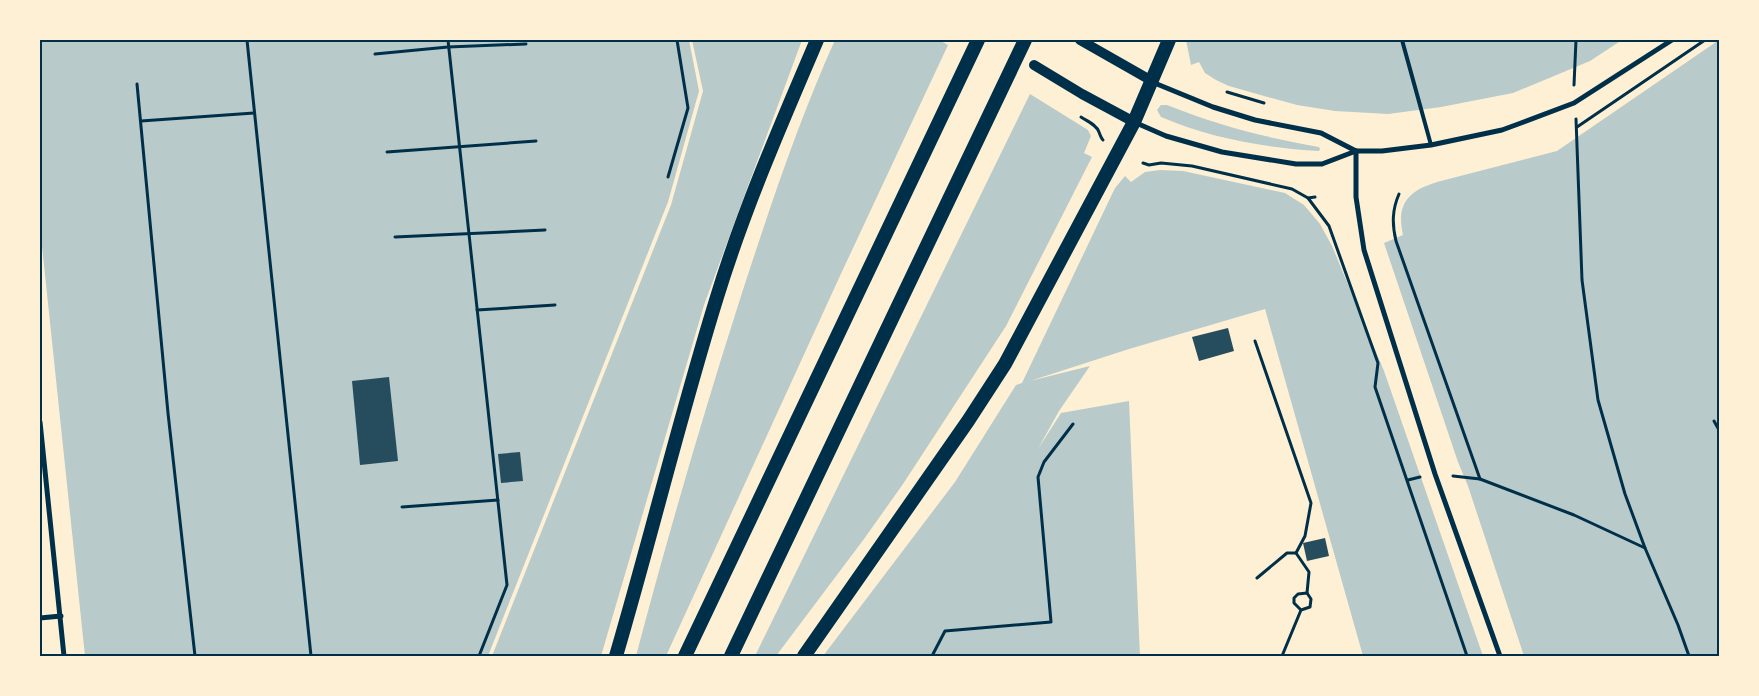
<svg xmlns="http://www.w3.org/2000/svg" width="1759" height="696" font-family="'DM Sans',sans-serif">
  <rect width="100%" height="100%" fill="#fdf0d5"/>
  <g fill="#b9caca">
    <path d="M40 40H689L699 91 668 202 488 656H85L40 227Z"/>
    <path d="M692 40H802L704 305 601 656H492L671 205 703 91Z"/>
    <path d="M835 40H939L948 45 839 278 666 656H636C668 535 703 415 741 296 769 210 798 122 835 40Z"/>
    <path d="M1186 40H1622L1590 61 1513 93 1441 107 1388 114 1335 111 1297 105 1257 94 1229 86 1216 80 1205 73 1199 62 1191 65Z"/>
    <path d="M1719 40V656H1524L1468 486 1458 462 1384 243 1403 235C1396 204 1408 191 1437 182L1557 151Z"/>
    <path d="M1030 94 1088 130 1091 136 1084 153 1092 157 1006 326 903 484 864 539 776 656H755Z"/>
    <path d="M1161 105H1167C1220 126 1263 137 1319 147L1320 149 1319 151C1265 148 1210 138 1161 117L1157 110Z"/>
    <path d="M1160 170 1183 171 1285 193 1304 205 1320 224 1332 246 1384 371 1483 656H1363L1265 309 1129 349 1030 381 1090 366 1059 411 1038 449 1061 413 1129 401 1140 656H823L955 482 1016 385 1022 383 1115 188 1125 176 1131 182 1145 172Z"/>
  </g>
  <g fill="#264d5e">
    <path d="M1228 328 1234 351 1199 361 1192 337Z"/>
    <path d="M389 377 398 461 360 465 352 381Z"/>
    <path d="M520 452 523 481 501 483 498 454Z"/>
    <path d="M1325 538 1329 556 1307 561 1303 543Z"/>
  </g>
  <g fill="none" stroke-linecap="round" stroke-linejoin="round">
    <g stroke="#003049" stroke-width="3">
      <path d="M247 40 311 656"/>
      <path d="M448 40 507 585 479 656"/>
      <path d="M375 54 448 47 526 44"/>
      <path d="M137 84 168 413 195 656"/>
      <path d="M1574 85 1576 40"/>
      <path d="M1227 92 1264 103"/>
      <path d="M1081 117C1087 121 1097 125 1099 132 1100 135 1101 138 1103 140"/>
      <path d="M1576 119 1582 280 1598 400 1625 494 1645 548 1678 625 1689 656"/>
      <path d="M141 121 254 113"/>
      <path d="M1577 127 1705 40"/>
      <path d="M387 152 536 141"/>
      <path d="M1143 163 1149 165 1161 163 1192 166 1292 189 1308 198 1315 197"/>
      <path d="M668 177 688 108 677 40"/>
      <path d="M1399 194C1392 210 1392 224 1396 241L1480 479"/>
      <path d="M1308 198 1329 226 1378 363 1375 387 1467 656"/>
      <path d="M395 237 545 230"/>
      <path d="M477 310 555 305"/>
      <path d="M1255 341 1311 503 1305 536 1296 553 1309 572 1307 593"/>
      <path d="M1714 421 1719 430"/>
      <path d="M1453 476 1480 479 1574 515 1645 548"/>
      <path d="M1408 480 1420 477"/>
      <path d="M402 507 498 500"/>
      <path d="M1257 578 1287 553H1296"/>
      <path d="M932 656 945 631 1051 622 1038 477 1044 462 1073 424"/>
      <path d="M1282 656 1301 610 1310 607 1311 599 1307 593 1298 594 1294 598V603L1301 610"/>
    </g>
    <path stroke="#003049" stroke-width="4" d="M1402 40 1431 145"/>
    <g stroke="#003049" stroke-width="5">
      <path d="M1152 82 1213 107 1255 120 1321 133 1356 151"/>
      <path d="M1134 122 1166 136 1222 152 1296 164H1322L1356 151H1382L1431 145 1502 130 1521 123 1574 103 1672 40"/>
      <path d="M1356 151V197L1364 250 1435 474 1500 656"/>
      <path d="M40 422 64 656"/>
      <path d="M40 618 61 616"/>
    </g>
    <g stroke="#003049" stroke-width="10">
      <path d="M1080 40 1152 81"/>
      <path d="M1034 65 1082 94 1134 122"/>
    </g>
    <g stroke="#003049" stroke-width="14">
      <path d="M616 656C651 537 680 416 717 297 744 209 781 124 817 40"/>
      <path d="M685 656 978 40"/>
      <path d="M731 656 1025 40"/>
      <path d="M804 656 968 421 1005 364 1134 122 1169 40"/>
    </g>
  </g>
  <rect width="1759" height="696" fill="none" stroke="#fdf0d5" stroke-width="82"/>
  <rect x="41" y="41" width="1677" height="614" fill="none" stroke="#003049" stroke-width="2"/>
</svg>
